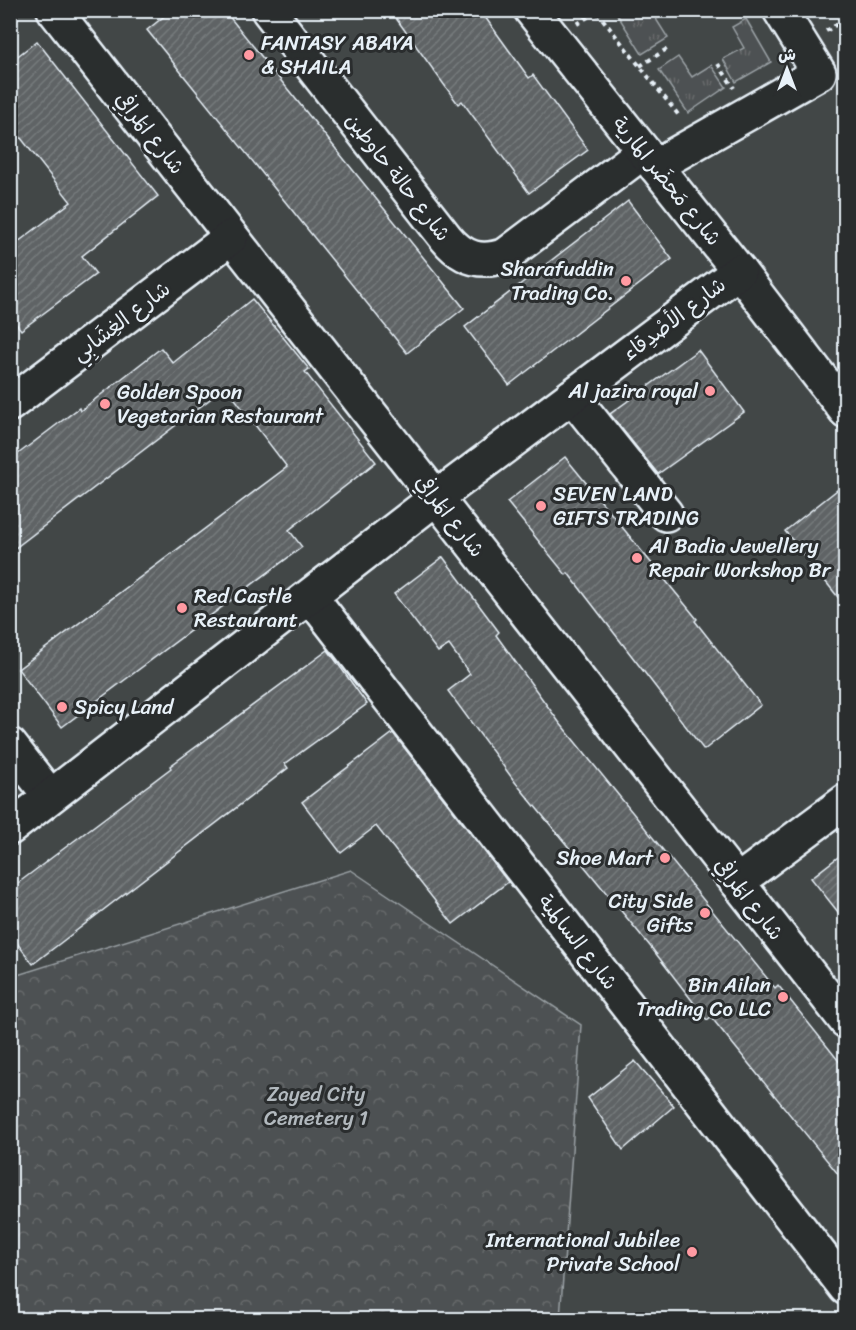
<svg xmlns="http://www.w3.org/2000/svg" width="856" height="1330" font-family="Sriracha,'Playpen Sans Arabic',sans-serif">
  <defs>
    <pattern id="grass-tufts" width="24" height="20" patternUnits="userSpaceOnUse" patternTransform="scale(1.5)"><rect width="24" height="20" fill="#4d5152"/><path d="M3 7l-1-3M5 7V3M7 7l1-3M15 17l-1-3M17 17v-4M19 17l1-3" fill="none" stroke="#676a6c"/></pattern>
    <pattern id="forest-crowns" width="20" height="18" patternUnits="userSpaceOnUse" patternTransform="scale(1.5)"><rect width="20" height="18" fill="#4d5152"/><path d="M2 6a3 3 0 1 1 6 0M12 15a3 3 0 1 1 6 0" fill="none" stroke="#676a6c"/></pattern>
    <pattern id="building-hatch" width="6" height="6" patternUnits="userSpaceOnUse" patternTransform="scale(1.5)"><rect width="6" height="6" fill="#5f6365"/><path d="M-1 1l2-2M0 6l6-6M5 7l2-2" fill="none" stroke="#767a7c"/></pattern>
  </defs>
  <rect width="100%" height="100%" fill="#35393a"/>
  <filter id="ink" filterUnits="userSpaceOnUse"><feTurbulence type="fractalNoise" baseFrequency=".0167" numOctaves="2"/><feDisplacementMap in="SourceGraphic" scale="12" xChannelSelector="R" yChannelSelector="G"/><feConvolveMatrix kernelMatrix="1 2 1 2 8 2 1 2 1" color-interpolation-filters="sRGB"/></filter>
  <g filter="url(#ink)">
    <path fill="#424647" d="M10 11H845V1319H11Z"/>
    <g fill="url(#grass-tufts)" stroke="#9aa1a5" stroke-width="1.5">
      <path d="M615 11H670L656 19 668 38 642 54Z"/>
      <path d="M746 19 771 62 736 82 723 59 744 48 732 27Z"/>
      <path d="M678 57 692 77 711 65 726 87 688 113 659 70Z"/>
    </g>
    <path fill="url(#forest-crowns)" stroke="#9aa1a5" stroke-width="1.5" d="M351 870 581 1025 560 1319H11V977Z"/>
    <g fill="url(#building-hatch)" stroke="#e8f1f8" stroke-width="1.5">
      <path d="M172 10H224L464 308 407 353 147 30Z"/>
      <path d="M390 10H480L529 78 533 75 588 150 529 193 462 101 458 104Z"/>
      <path d="M37 41 158 196 82 256 96 274 21 330 10 316V248L71 202 10 124V62Z"/>
      <path d="M628 201 672 259 509 385 465 327Z"/>
      <path d="M252 299 309 369 305 372 376 462 289 530 302 547 62 727 18 669 287 467 226 387 10 552V460L79 408 80 411 161 348 173 363Z"/>
      <path d="M698 350 744 412 658 474 610 414Z"/>
      <path d="M565 457 697 619 695 621 761 705 704 750 568 573 566 575 507 502Z"/>
      <path d="M846 483V607L785 531Z"/>
      <path d="M443 557 499 632 496 635 559 722 775 988 778 985 846 1070V1184L711 1017 707 1020 650 946 515 782 448 691 470 674 449 645 438 652 394 594Z"/>
      <path d="M328 650 367 704 285 764 288 768 33 964 10 934V889L171 768 170 766Z"/>
      <path d="M393 733 508 882 453 924 376 826 341 853 302 802Z"/>
      <path d="M846 851V922L811 878Z"/>
      <path d="M635 1061 674 1106 623 1150 588 1098Z"/>
    </g>
    <g fill="none" stroke-linecap="round" stroke-linejoin="round">
      <g stroke="#e8f1f8" stroke-width="38">
        <g id="minor">
          <path d="M54 10 846 1021"/>
          <path d="M268 10 446 238C463 259 481 264 506 255L643 152"/>
          <path d="M531 10 739 271 846 411"/>
          <path d="M655 166 819 73 780 10"/>
          <path d="M572 396 666 514"/>
          <path d="M10 404 231 237"/>
          <path d="M311 597 846 1288"/>
          <path d="M10 745 50 796"/>
          <path d="M10 828 436 498 739 271"/>
          <path d="M737 882 846 801"/>
        </g>
      </g>
      <g stroke="#e8f1f8" stroke-width="4" stroke-dasharray="4.5 4.5" stroke-linecap="butt">
        <path d="M597 12 680 117"/>
        <path d="M737 12 739 10"/>
        <path d="M577 24 599 10"/>
        <path d="M826 31 846 19"/>
        <path d="M718 64 734 88"/>
        <path d="M640 66 670 47"/>
      </g>
      <use href="#minor" stroke="#2a2d2e" stroke-width="33"/>
    </g>
  </g>
  <g fill="#ff9aa2" stroke="#2a2d2e" stroke-width="2">
    <circle cx="249" cy="55" r="6"/>
    <circle cx="626" cy="281" r="6"/>
    <circle cx="710" cy="391" r="6"/>
    <circle cx="105" cy="404" r="6"/>
    <circle cx="541" cy="506" r="6"/>
    <circle cx="637" cy="558" r="6"/>
    <circle cx="182" cy="608" r="6"/>
    <circle cx="62" cy="707" r="6"/>
    <circle cx="665" cy="858" r="6"/>
    <circle cx="705" cy="913" r="6"/>
    <circle cx="783" cy="997" r="6"/>
    <circle cx="692" cy="1252" r="6"/>
  </g>
  <g text-anchor="middle" dominant-baseline="central" stroke-width="6" stroke-linejoin="round" paint-order="stroke">
    <g font-size="21" fill="#e8f1f8" stroke="#2a2d2e" text-anchor="start">
      <text x="261" y="43">FANTASY ABAYA<tspan x="261" dy="24">&amp; SHAILA</tspan></text>
      <text x="614" y="269" text-anchor="end">Sharafuddin<tspan x="614" dy="24">Trading Co.</tspan></text>
      <text x="698" y="391" text-anchor="end">Al jazira royal</text>
      <text x="117" y="392">Golden Spoon<tspan x="117" dy="24">Vegetarian Restaurant</tspan></text>
      <text x="553" y="494">SEVEN LAND<tspan x="553" dy="24">GIFTS TRADING</tspan></text>
      <text x="649" y="546">Al Badia Jewellery<tspan x="649" dy="24">Repair Workshop Br</tspan></text>
      <text x="194" y="596">Red Castle<tspan x="194" dy="24">Restaurant</tspan></text>
      <text x="74" y="707">Spicy Land</text>
      <text x="653" y="858" text-anchor="end">Shoe Mart</text>
      <text x="693" y="901" text-anchor="end">City Side<tspan x="693" dy="24">Gifts</tspan></text>
      <text x="771" y="985" text-anchor="end">Bin Ailan<tspan x="771" dy="24">Trading Co LLC</tspan></text>
      <text x="680" y="1240" text-anchor="end">International Jubilee<tspan x="680" dy="24">Private School</tspan></text>
    </g>
    <g font-size="21" fill="#e8f1f8" stroke="#2a2d2e">
      <text transform="translate(150 133) rotate(52)">شارع المَرافِي</text>
      <text transform="translate(398 177) rotate(52)">شارع حالة حاوطين</text>
      <text transform="translate(667 181) rotate(51)">شارع مَحضَر المارية</text>
      <text transform="translate(674 319) rotate(-37)">شارع الأصْدِقاء</text>
      <text transform="translate(121 321) rotate(-37)">شارع الغِشَابِي</text>
      <text transform="translate(450 516) rotate(52)">شارع المَرافِي</text>
      <text transform="translate(749 899) rotate(52)">شارع المَرافِي</text>
      <text transform="translate(578 942) rotate(52)">شارع السالمية</text>
    </g>
    <g font-size="21" fill="#b2b9be" stroke="#2a2d2e">
      <text x="316" y="1094">Zayed City<tspan x="316" dy="24">Cemetery 1</tspan></text>
    </g>
  </g>
  <rect width="856" height="1330" fill="none" stroke="#2a2d2e" stroke-width="36"/>
  <rect x="18" y="18" width="820" height="1294" fill="none" stroke="#e8f1f8" stroke-width="2" filter="url(#ink)"/>
  <g transform="translate(787 69)" stroke="#2a2d2e" stroke-width="4.5" paint-order="stroke">
  <path d="M0-4.5L10 22L0 15L-10 22Z" fill="#e8f1f8"/>
  <text y="-9" font-size="16" font-weight="bold" text-anchor="middle" fill="#e8f1f8">ش</text>
  </g>
</svg>
